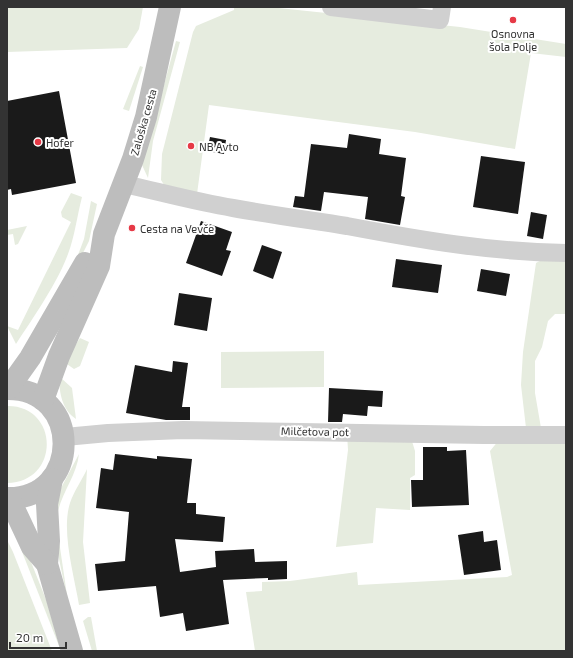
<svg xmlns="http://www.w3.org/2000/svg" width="573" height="658" font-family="'Exo 2',sans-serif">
  <rect width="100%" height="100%" fill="#fff"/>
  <g fill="#e6ecdf">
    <path d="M7 7H143L139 29 127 48 7 52Z"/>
    <path d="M234 7H269L460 27 566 44V57L531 53 515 149 415 132 209 105 197 194 166 188 161 180 162 154 193 32 196 26 234 10Z"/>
    <path d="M176 41 180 42 153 141 148 178 142 165Z"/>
    <path d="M140 66 143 67 129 111 123 109Z"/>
    <path d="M71 193 82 197C77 216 75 235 68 254 58 282 33 318 16 344L7 326 18 330 68 228 71 222 62 217 61 212Z"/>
    <path d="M91 201 97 204 89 241 66 287 84 239Z"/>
    <path d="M27 226 18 244 15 245 13 234 7 235V230Z"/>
    <path d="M547 257H566V314H555L548 321 542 347 535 361V393L541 428H526L521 385 523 352 536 263Z"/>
    <path d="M80 338 89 342 80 366 74 369 64 362Z"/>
    <path d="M324 351V387L221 388V352Z"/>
    <path d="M60 377 72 388 76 419C63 411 58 392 60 377Z"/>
    <path d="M7 406C59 405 61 482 7 483Z"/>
    <path d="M347 434 411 438 415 451V475L410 478V510L376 508 373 543 336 547 348 450Z"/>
    <path d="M566 439V651H255L246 592 262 591V582L290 581 357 572 358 585 507 577 512 575 490 451 499 440Z"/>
    <path d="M79 454C77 474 63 491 58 511L55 508 61 488Z"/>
    <path d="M87 469 83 542 90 603 79 605C74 575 61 531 70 503 74 491 82 480 87 469Z"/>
    <path d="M58 534 68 602 54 535Z"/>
    <path d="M7 540 13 552 52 651H8Z"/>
    <path d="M23 542 47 602 61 651 19 544Z"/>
    <path d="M88 617H91L97 651H92L83 621Z"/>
  </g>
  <g fill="#1a1a1a">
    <path d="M59 91 76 183 12 195 11 189 7 190V101Z"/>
    <path d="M349 134 381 139 379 154 406 158 401 196 405 197 400 225 365 219 368 197 324 192 321 211 293 207 295 196 304 197 311 144 347 148Z"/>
    <path d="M210 137 226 140 224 154 207 151Z"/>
    <path d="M481 156 525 162 518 214 473 207Z"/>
    <path d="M531 212 547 215 543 239 527 236Z"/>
    <path d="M201 221 232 232 226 250 231 251 222 276 186 263Z"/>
    <path d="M262 245 282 252 273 279 253 271Z"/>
    <path d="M396 259 442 265 438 293 392 287Z"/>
    <path d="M481 269 510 274 506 296 477 291Z"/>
    <path d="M179 293 212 298 207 331 174 325Z"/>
    <path d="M173 361 188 363 182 407H190V420H166L126 413 135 365 172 372Z"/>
    <path d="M329 388 383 391 382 407 368 406 367 416 343 414 342 422H328Z"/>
    <path d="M423 447H447V451L466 450 469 505 412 507 411 480H423Z"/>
    <path d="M115 454 150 458 157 459V456L192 459 187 503H196V514L225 517 223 542 175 539 180 572 216 567 215 551 254 549 255 562 287 561V579L268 580V578L223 580 229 624 186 631 183 613 160 617 156 586 98 591 95 564 125 561 129 512 96 508 101 468 113 470Z"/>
    <path d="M483 531 484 542 497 540 501 570 464 575 458 535Z"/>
  </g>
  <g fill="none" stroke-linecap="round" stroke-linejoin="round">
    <g stroke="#d0d0d0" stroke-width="18">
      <path d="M331 7 440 20 442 7"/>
      <path d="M124 184C160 192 196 202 233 208 271 215 309 220 347 226 421 240 491 252 566 253"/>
      <path d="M65 437 108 433 183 430 484 435H566"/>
    </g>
    <g stroke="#bdbdbd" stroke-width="22">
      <path d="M7 389C83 388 82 500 7 498"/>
      <path d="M8 389 30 358 85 263"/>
      <path d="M43 400 59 356 99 266 104 234 133 159 146 117 170 7"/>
      <path d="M52 479 47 504 49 541 47 564 72 651"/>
      <path d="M9 498 32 547 47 564"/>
    </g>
  </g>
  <g fill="#e63946" stroke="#fff" stroke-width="1.5">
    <circle cx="513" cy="20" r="4"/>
    <circle cx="38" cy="142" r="4"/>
    <circle cx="191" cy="146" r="4"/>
    <circle cx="132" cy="228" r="4"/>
  </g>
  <g text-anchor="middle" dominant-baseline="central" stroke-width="4" stroke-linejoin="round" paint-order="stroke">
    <g font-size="11" fill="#333" stroke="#fff" text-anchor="start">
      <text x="513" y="33" text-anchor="middle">Osnovna<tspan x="513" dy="13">šola Polje</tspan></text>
      <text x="46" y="142">Hofer</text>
      <text x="199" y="146">NB Avto</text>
      <text x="140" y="228">Cesta na Vevče</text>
    </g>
    <g font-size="11" fill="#333" stroke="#fff">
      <text transform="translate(143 122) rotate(-74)">Zaloška cesta</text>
      <text transform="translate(315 431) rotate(1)">Milčetova pot</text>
    </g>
  </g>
  <rect width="573" height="658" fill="none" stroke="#333333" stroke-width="16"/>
  <path d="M10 642v6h56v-6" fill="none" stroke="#333333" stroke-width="2"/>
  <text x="16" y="642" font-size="12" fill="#333333" stroke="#ffffff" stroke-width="3" paint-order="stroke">20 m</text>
</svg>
